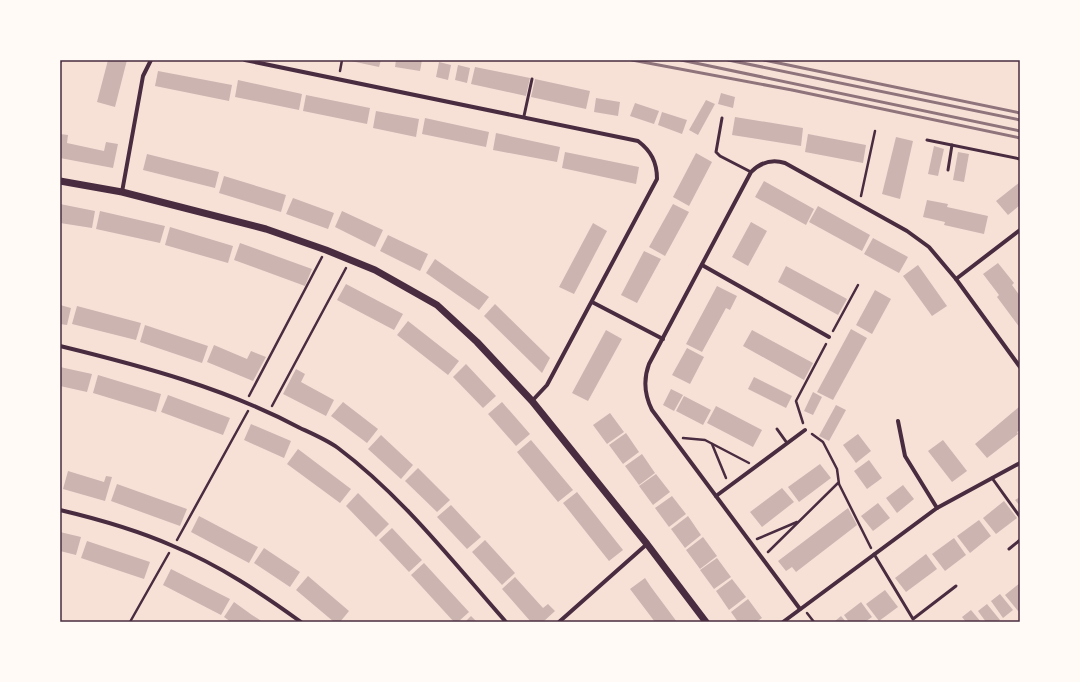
<svg xmlns="http://www.w3.org/2000/svg" width="1080" height="682" font-family="Figtree,sans-serif">
  <rect width="100%" height="100%" fill="#f7e1d7"/>
  <g fill="#ccb4b1">
    <path d="M108 60H127L115 107 97 102Z"/>
    <path d="M346 60H381L379 67Z"/>
    <path d="M396 60H422L420 71 395 67Z"/>
    <path d="M439 62 451 65 448 80 436 77Z"/>
    <path d="M458 65 470 68 467 83 455 80Z"/>
    <path d="M475 67 530 78 526 96 471 84Z"/>
    <path d="M158 71 232 85 229 101 155 86Z"/>
    <path d="M535 79 590 91 586 109 531 97Z"/>
    <path d="M238 80 302 94 299 110 235 97Z"/>
    <path d="M721 93 735 97 733 108 718 104Z"/>
    <path d="M306 95 370 108 367 124 303 111Z"/>
    <path d="M596 98 620 102 618 116 594 112Z"/>
    <path d="M706 100 715 104 698 135 689 130Z"/>
    <path d="M635 103 659 111 654 124 630 116Z"/>
    <path d="M376 111 419 119 416 137 373 128Z"/>
    <path d="M662 112 687 120 682 134 658 125Z"/>
    <path d="M735 117 803 128 801 146 732 135Z"/>
    <path d="M425 118 489 132 486 147 422 134Z"/>
    <path d="M496 133 560 147 557 162 493 150Z"/>
    <path d="M60 134 68 135 67 143 104 151 106 142 118 144 113 168 60 158Z"/>
    <path d="M808 134 866 145 863 163 805 152Z"/>
    <path d="M896 137 913 141 900 199 882 194Z"/>
    <path d="M934 146 944 149 938 176 928 174Z"/>
    <path d="M565 152 639 167 636 184 562 168Z"/>
    <path d="M958 152 969 154 964 182 953 180Z"/>
    <path d="M696 153 712 162 689 206 673 197Z"/>
    <path d="M147 154 219 172 215 188 143 170Z"/>
    <path d="M224 176 286 195 281 212 219 193Z"/>
    <path d="M764 181 814 209 806 225 755 197Z"/>
    <path d="M1020 182V205L1008 215 996 201Z"/>
    <path d="M293 198 334 213 328 229 286 214Z"/>
    <path d="M927 200 948 204 947 207 988 216 984 234 944 225 945 222 923 217Z"/>
    <path d="M60 204 95 211 92 228 60 223Z"/>
    <path d="M673 204 689 212 665 256 649 247Z"/>
    <path d="M818 206 870 235 862 251 809 222Z"/>
    <path d="M100 211 165 226 160 243 96 229Z"/>
    <path d="M342 211 383 230 375 247 335 227Z"/>
    <path d="M751 222 767 231 748 266 732 257Z"/>
    <path d="M593 223 607 231 574 294 559 287Z"/>
    <path d="M170 227 233 246 228 263 165 245Z"/>
    <path d="M388 235 428 254 420 271 380 251Z"/>
    <path d="M873 238 908 257 899 273 864 254Z"/>
    <path d="M240 243 312 269 305 286 234 260Z"/>
    <path d="M644 251 661 259 637 303 621 295Z"/>
    <path d="M435 259 489 297 479 310 426 273Z"/>
    <path d="M998 263 1014 283 1012 285 1020 296V328L997 297 999 295 983 274Z"/>
    <path d="M918 265 947 306 932 316 903 276Z"/>
    <path d="M786 266 847 299 838 315 778 282Z"/>
    <path d="M346 284 403 314 394 330 337 300Z"/>
    <path d="M717 286 737 296 730 310 726 308 702 352 686 344Z"/>
    <path d="M875 290 891 299 872 334 856 325Z"/>
    <path d="M495 304 550 358 542 373 484 316Z"/>
    <path d="M60 305 71 308 67 325 60 324Z"/>
    <path d="M77 306 141 323 136 340 72 324Z"/>
    <path d="M408 321 459 361 448 375 397 335Z"/>
    <path d="M145 325 208 346 202 363 140 342Z"/>
    <path d="M851 329 867 338 833 400 817 392Z"/>
    <path d="M606 330 622 339 588 401 572 393Z"/>
    <path d="M752 330 813 363 804 380 743 346Z"/>
    <path d="M214 345 247 359 251 351 266 357 253 381 207 362Z"/>
    <path d="M687 348 704 357 690 384 672 375Z"/>
    <path d="M466 364 496 396 483 408 453 377Z"/>
    <path d="M60 367 92 374 87 392 60 386Z"/>
    <path d="M296 369 305 374 301 382 334 400 326 416 283 394Z"/>
    <path d="M98 375 161 394 156 412 93 393Z"/>
    <path d="M754 377 792 396 786 408 748 389Z"/>
    <path d="M671 389 683 395 674 411 663 405Z"/>
    <path d="M813 392 822 397 813 415 804 411Z"/>
    <path d="M168 395 230 418 223 435 161 412Z"/>
    <path d="M684 396 711 410 703 425 676 411Z"/>
    <path d="M343 402 378 429 367 443 331 416Z"/>
    <path d="M502 402 530 434 516 446 488 414Z"/>
    <path d="M836 405 846 410 829 441 819 436Z"/>
    <path d="M716 406 762 430 753 447 707 423Z"/>
    <path d="M1020 406V430L1017 432 1018 434 987 458 975 444Z"/>
    <path d="M610 413 624 432 607 444 593 425Z"/>
    <path d="M251 424 291 441 284 458 244 440Z"/>
    <path d="M626 433 639 452 623 464 609 445Z"/>
    <path d="M858 434 871 451 856 463 843 445Z"/>
    <path d="M381 435 413 465 401 479 368 449Z"/>
    <path d="M531 440 573 490 558 502 517 452Z"/>
    <path d="M943 440 967 471 952 482 928 451Z"/>
    <path d="M298 449 351 489 340 503 287 464Z"/>
    <path d="M642 454 655 473 639 485 625 466Z"/>
    <path d="M869 460 882 478 867 489 854 471Z"/>
    <path d="M820 464 831 478 799 502 788 487Z"/>
    <path d="M418 468 450 500 437 512 405 481Z"/>
    <path d="M68 471 104 482 106 476 112 477 105 501 63 489Z"/>
    <path d="M656 474 670 492 653 505 639 486Z"/>
    <path d="M117 484 187 509 180 526 111 501Z"/>
    <path d="M903 485 914 499 897 513 886 498Z"/>
    <path d="M782 488 794 502 762 527 750 512Z"/>
    <path d="M577 492 623 550 609 561 563 503Z"/>
    <path d="M358 493 389 524 376 537 346 506Z"/>
    <path d="M672 496 686 514 669 527 655 508Z"/>
    <path d="M1020 497V506L1015 500Z"/>
    <path d="M1004 501 1017 518 996 534 983 518Z"/>
    <path d="M878 503 890 518 873 531 861 516Z"/>
    <path d="M451 505 481 537 467 549 437 517Z"/>
    <path d="M848 508 857 525 796 572 792 567 786 571 778 561Z"/>
    <path d="M199 516 258 547 249 563 191 532Z"/>
    <path d="M688 516 701 535 685 548 671 529Z"/>
    <path d="M979 520 991 536 970 553 957 536Z"/>
    <path d="M392 528 422 560 409 572 379 540Z"/>
    <path d="M60 532 81 537 76 555 60 551Z"/>
    <path d="M703 537 717 556 700 569 686 550Z"/>
    <path d="M954 538 966 555 945 571 932 554Z"/>
    <path d="M485 540 515 573 502 585 472 552Z"/>
    <path d="M87 541 150 562 144 579 81 558Z"/>
    <path d="M264 548 300 572 290 587 254 563Z"/>
    <path d="M926 554 937 569 906 592 895 578Z"/>
    <path d="M717 558 731 577 714 589 700 570Z"/>
    <path d="M424 563 469 612 458 622H454L411 575Z"/>
    <path d="M171 569 230 599 221 615 163 585Z"/>
    <path d="M308 576 349 611 340 622H334L296 590Z"/>
    <path d="M515 577 543 608 548 604 555 611 543 622H531L502 589Z"/>
    <path d="M645 578 651 587 677 622H655L630 589Z"/>
    <path d="M732 579 746 597 729 610 716 591Z"/>
    <path d="M1020 583V610L1018 611 1005 595Z"/>
    <path d="M885 590 898 607 879 621 866 604Z"/>
    <path d="M1000 594 1013 610 1003 618 991 601Z"/>
    <path d="M748 599 762 618 756 622H738L731 612Z"/>
    <path d="M234 602 252 615 263 622H231L224 617Z"/>
    <path d="M861 602 872 617 865 622H849L844 615Z"/>
    <path d="M987 604 1000 620 997 622H986L978 611Z"/>
    <path d="M971 610 981 622H966L962 617Z"/>
    <path d="M471 616 477 622H465Z"/>
    <path d="M841 616 846 622H834Z"/>
  </g>
  <g fill="none" stroke-linecap="round" stroke-linejoin="round">
    <g stroke="#4a2c40" stroke-width="2.5">
      <path d="M340 71 342 60"/>
      <path d="M861 196 875 131"/>
      <path d="M833 331 858 285"/>
      <path d="M249 396 322 257"/>
      <path d="M272 406 346 268"/>
      <path d="M803 423 796 401 826 344"/>
      <path d="M812 434 823 442 837 469 839 484 871 548"/>
      <path d="M683 438 705 440 749 463"/>
      <path d="M712 444 726 478"/>
      <path d="M757 539 797 522"/>
      <path d="M177 540 248 411"/>
      <path d="M768 552 838 483"/>
      <path d="M807 613 814 622"/>
      <path d="M130 622 169 553"/>
    </g>
    <g stroke="#4a2c40" stroke-width="3">
      <path d="M60 62V60"/>
      <path d="M524 116 532 79"/>
      <path d="M722 118 716 152 720 156 751 172"/>
      <path d="M927 140 1020 159"/>
      <path d="M948 170 952 145"/>
      <path d="M777 429 787 443"/>
      <path d="M992 478 1020 517"/>
      <path d="M1009 549 1020 540"/>
      <path d="M874 554 913 619 956 586"/>
    </g>
    <g stroke="#4a2c40" stroke-width="4">
      <path d="M245 60 638 141C651 151 657 162 657 179L547 385 532 401"/>
      <path d="M122 192 143 76 151 60"/>
      <path d="M702 265 829 337"/>
      <path d="M956 279 1020 230"/>
      <path d="M592 302 663 339"/>
      <path d="M60 346C142 366 225 388 300 428 313 434 327 440 338 448 402 496 453 562 506 622"/>
      <path d="M898 421 905 456 937 508"/>
      <path d="M716 496 805 430"/>
      <path d="M60 510C98 519 137 530 173 546 219 565 261 593 301 622"/>
      <path d="M800 609 652 410C644 394 643 380 649 364L751 172C761 162 772 159 785 163L907 231 929 247 956 279 1020 367"/>
      <path d="M559 622 647 544"/>
      <path d="M783 622 937 508 1020 463"/>
    </g>
    <path stroke="#4a2c40" stroke-width="7" d="M60 181 122 192 266 229 326 250 375 270 437 305 477 342 532 401 647 544 706 622"/>
    <g stroke="#8f747c" stroke-width="3">
      <path d="M632 60 792 90 1020 138"/>
      <path d="M681 60 1020 131"/>
      <path d="M728 60 1020 120"/>
      <path d="M764 60 1020 113"/>
    </g>
  </g>
  <rect width="1080" height="682" fill="none" stroke="#fffaf5" stroke-width="122"/>
  <rect x="61" y="61" width="958" height="560" fill="none" stroke="#4a2c40" stroke-width="1.5"/>
</svg>
